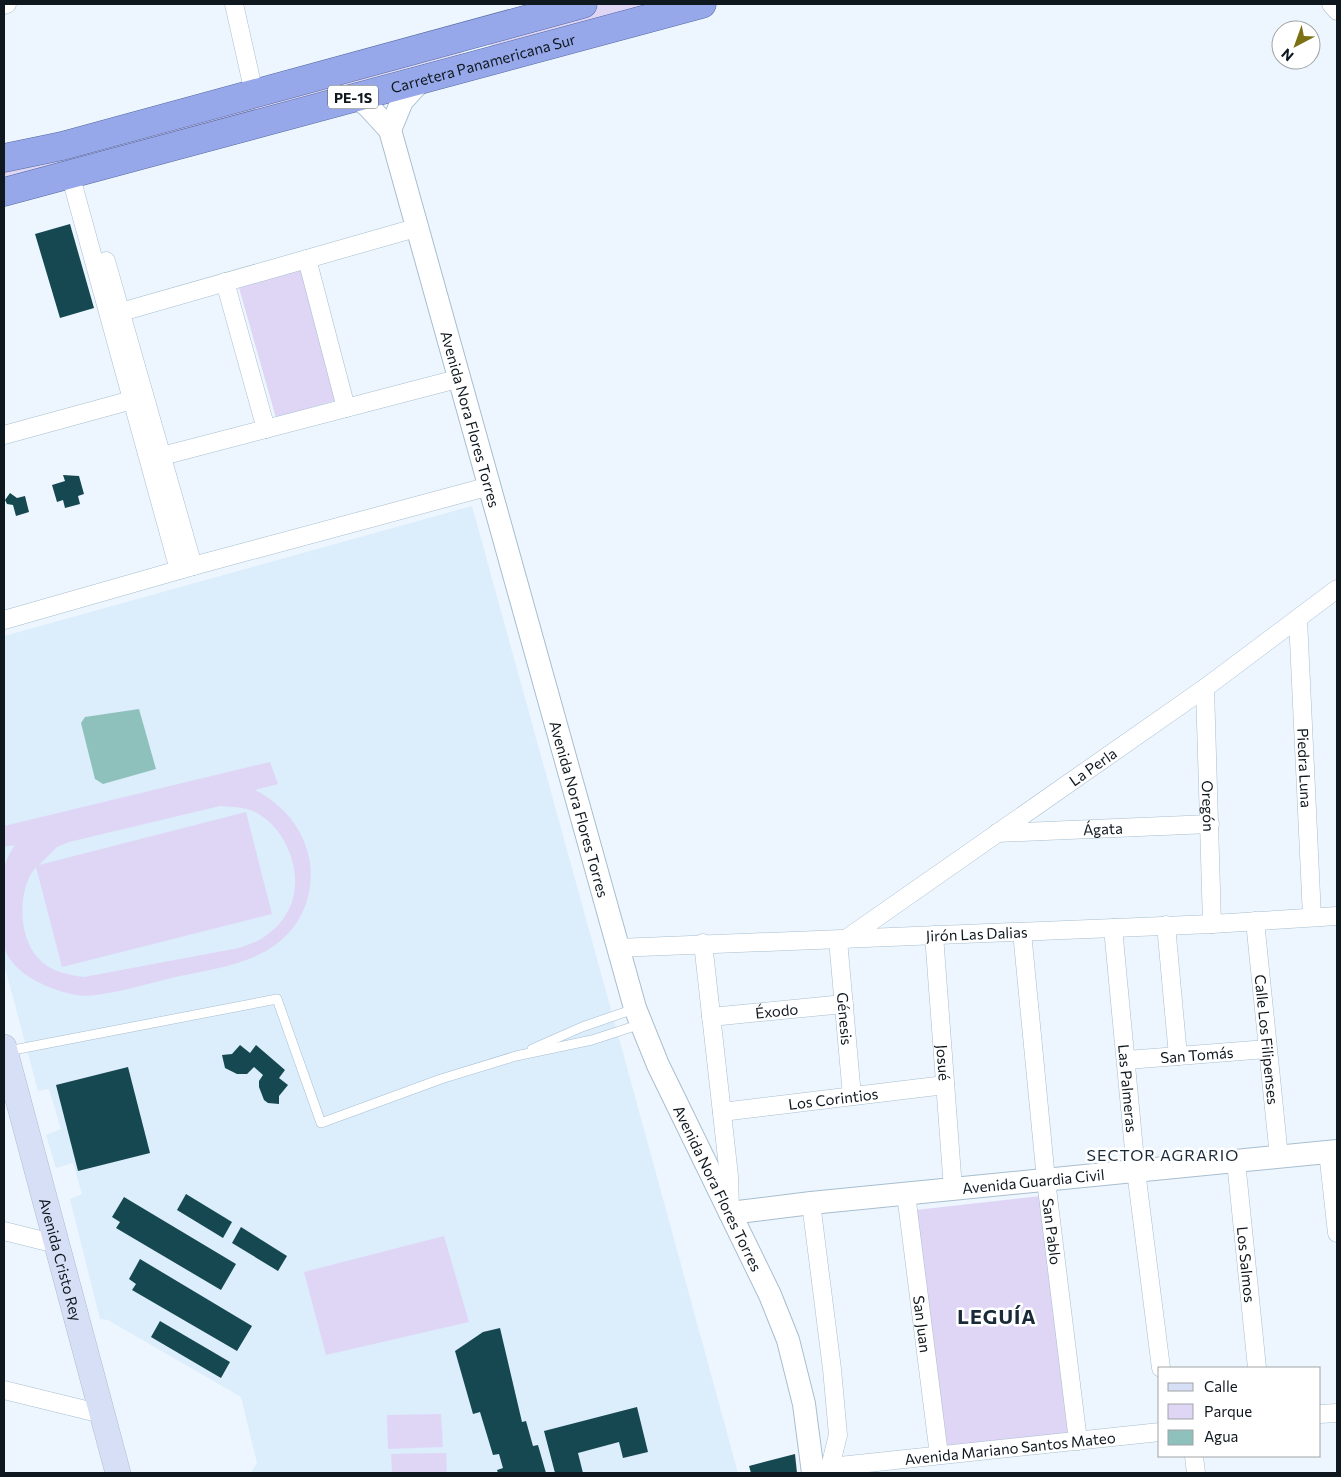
<svg xmlns="http://www.w3.org/2000/svg" width="1341" height="1477" font-family="Commissioner,sans-serif">
  <rect width="100%" height="100%" fill="#edf6fe"/>
  <path fill="#dcedfc" d="M472 506 628 1071 738 1473H251L257 1463 241 1397 108 1320 100 1319 70 1199 82 1194 73 1163 56 1168 46 1135 61 1129 49 1089 38 1091 4 964V636Z"/>
  <g fill="#dfd6f6" fill-rule="evenodd">
    <path d="M604 4H664L492 49 488 38 492 34Z"/>
    <path d="M467 49 462 53 4 179V162Z"/>
    <path d="M301 269 337 400 276 418 239 288Z"/>
    <path d="M270 762 278 784 255 790C285 806 304 829 310 862 312 878 310 896 303 911 279 963 221 967 171 978 143 985 114 994 85 996 58 994 11 976 4 946 0 933 4 914 4 900 4 875 0 867 15 845L4 847V826ZM220 806C232 807 247 807 257 813 273 822 284 837 290 854 302 886 293 918 264 937 257 942 247 945 239 948L84 977C68 975 49 971 38 958 18 937 17 889 36 867L62 967 272 914 246 812 39 865 57 847 69 842Z"/>
    <path d="M1041 1196 1069 1433 944 1447 916 1210Z"/>
    <path d="M444 1236 469 1322 326 1355 304 1272Z"/>
    <path d="M441 1414 443 1447 388 1449 387 1415Z"/>
    <path d="M446 1453 447 1473H392L391 1454Z"/>
  </g>
  <path fill="#8ec1bb" d="M139 709 156 769 103 784 95 779 81 723 85 717Z"/>
  <g fill="#164852">
    <path d="M70 224 94 308 60 318 35 234Z"/>
    <path d="M63 475 79 476 84 494 78 496 80 504 65 508 63 500 57 502 52 485 65 481Z"/>
    <path d="M10 493 17 498 25 496 29 512 16 516 13 505 7 504 5 500Z"/>
    <path d="M240 1045 250 1053 256 1045 285 1070 279 1078 288 1085 279 1096V1104L268 1103 264 1100 259 1087V1081L263 1075 254 1067 247 1074H237L225 1068 222 1055 232 1054Z"/>
    <path d="M128 1067 150 1153 78 1171 56 1085Z"/>
    <path d="M186 1194 232 1222 223 1238 177 1210Z"/>
    <path d="M124 1197 236 1264 221 1290 116 1228 120 1222 112 1217Z"/>
    <path d="M241 1227 287 1256 278 1271 232 1243Z"/>
    <path d="M140 1259 252 1326 237 1351 132 1290 136 1284 129 1279Z"/>
    <path d="M160 1321 230 1362 221 1378 151 1337Z"/>
    <path d="M500 1328 522 1422 526 1421 533 1446 538 1445 546 1473H498L497 1470 503 1468 499 1454 493 1455 480 1412 473 1414 455 1351 483 1332Z"/>
    <path d="M637 1407 648 1452 623 1458 619 1442 578 1453 583 1473H555L544 1431Z"/>
    <path d="M795 1454 797 1473H751L749 1466Z"/>
  </g>
  <g fill="none" stroke-linecap="round" stroke-linejoin="round">
    <g stroke="#a7becf" stroke-width="10">
      <g id="service">
        <path d="M532 1049 582 1027 634 1009"/>
        <path d="M8 1051 277 999 321 1123 441 1079 516 1056 592 1040 641 1024"/>
      </g>
    </g>
    <g stroke="#a7becf" stroke-width="19">
      <g id="minor">
        <path d="M234 4 254 93"/>
        <path d="M1331 4 1337 11"/>
        <path d="M4 5 7 4"/>
        <path d="M70 174 179 570"/>
        <path d="M307 259 346 408"/>
        <path d="M106 261 193 566"/>
        <path d="M225 282 266 429"/>
        <path d="M121 312 419 227"/>
        <path d="M4 435 132 400"/>
        <path d="M162 456 461 378"/>
        <path id="s1" d="M1298 619 1312 917"/>
        <path d="M4 620 193 566 490 486"/>
        <path id="s2" d="M1205 688 1212 924"/>
        <path id="s3" d="M997 833 1210 824"/>
        <path id="s4" d="M1255 921 1279 1157"/>
        <path d="M1166 925 1178 1056"/>
        <path id="s5" d="M1113 928 1136 1171 1161 1368"/>
        <path id="s6" d="M1022 932 1046 1180 1078 1441"/>
        <path id="s7" d="M934 935 953 1189"/>
        <path id="s8" d="M846 939 1205 688 1337 589"/>
        <path id="s9" d="M838 940 852 1096"/>
        <path d="M703 943 729 1176 730 1208"/>
        <path id="s10" d="M617 948 1212 924 1337 916"/>
        <path id="s11" d="M711 1017 844 1004"/>
        <path id="s12" d="M1127 1060 1267 1049"/>
        <path id="s13" d="M722 1112 945 1085"/>
        <path d="M1328 1152 1337 1233"/>
        <path id="s14" d="M1236 1161 1257 1368"/>
        <path id="s15" d="M906 1194 939 1455"/>
        <path d="M811 1203 832 1369 838 1435 830 1467 821 1469"/>
        <path d="M4 1231 56 1244"/>
        <path d="M4 1390 102 1414"/>
        <path d="M1320 1414 1337 1413"/>
        <path d="M1194 1456 1196 1473"/>
        <path id="s16" d="M830 1467 1160 1432"/>
      </g>
    </g>
    <g stroke="#a7becf" stroke-width="24">
      <g id="tertiary">
        <path id="s17" d="M355 96 368 106 390 130 635 1008 658 1065 770 1295 788 1340 804 1404 813 1473"/>
        <path d="M390 130 402 101 423 78"/>
        <path id="s18" d="M730 1213 811 1203 1337 1151"/>
      </g>
    </g>
    <g stroke="#a7becf" stroke-width="26">
      <g id="secondary">
        <path id="s19" d="M4 1047 118 1473"/>
      </g>
    </g>
    <g stroke="#55689f" stroke-width="29">
      <g id="trunk">
        <path d="M4 158 62 146 583 4"/>
        <path id="s20" d="M4 192 702 4"/>
      </g>
    </g>
    <use href="#service" stroke="#fff" stroke-width="9"/>
    <use href="#minor" stroke="#fff" stroke-width="18"/>
    <use href="#tertiary" stroke="#fff" stroke-width="22"/>
    <use href="#secondary" stroke="#d7dff7" stroke-width="25"/>
    <use href="#trunk" stroke="#96a8ea" stroke-width="28"/>
  </g>
  <g text-anchor="middle" dominant-baseline="central" stroke-width="5" stroke-linejoin="round" paint-order="stroke">
    <rect fill="#fff" stroke="#575d62" stroke-width="1" x="328" y="85.5" width="50" height="23" rx="4"/>
    <g font-size="14" font-weight="bold" fill="#0f181e">
      <text x="353" y="97">PE-1S</text>
    </g>
    <g font-size="15" fill="#0f181e" stroke="#fff">
      <text stroke="none"><textPath href="#s20" startOffset="496">Carretera Panamericana Sur</textPath></text>
      <text stroke="none"><textPath href="#s17" startOffset="349">Avenida Nora Flores Torres</textPath></text>
      <text stroke="none"><textPath href="#s8" startOffset="301">La Perla</textPath></text>
      <text stroke="none"><textPath href="#s1" startOffset="149">Piedra Luna</textPath></text>
      <text stroke="none"><textPath href="#s2" startOffset="118">Oregón</textPath></text>
      <text stroke="none"><textPath href="#s17" startOffset="754">Avenida Nora Flores Torres</textPath></text>
      <text stroke="none"><textPath href="#s3" startOffset="106">Ágata</textPath></text>
      <text stroke="none"><textPath href="#s10" startOffset="360">Jirón Las Dalias</textPath></text>
      <text stroke="none"><textPath href="#s11" startOffset="66">Éxodo</textPath></text>
      <text stroke="none"><textPath href="#s9" startOffset="79">Génesis</textPath></text>
      <text stroke="none"><textPath href="#s4" startOffset="119">Calle Los Filipenses</textPath></text>
      <text stroke="none"><textPath href="#s12" startOffset="70">San Tomás</textPath></text>
      <text stroke="none"><textPath href="#s7" startOffset="128">Josué</textPath></text>
      <text stroke="none"><textPath href="#s5" startOffset="161">Las Palmeras</textPath></text>
      <text stroke="none"><textPath href="#s13" startOffset="112">Los Corintios</textPath></text>
      <text stroke="none"><textPath href="#s18" startOffset="305">Avenida Guardia Civil</textPath></text>
      <text stroke="none"><textPath href="#s17" startOffset="1159">Avenida Nora Flores Torres</textPath></text>
      <text stroke="none"><textPath href="#s6" startOffset="301">San Pablo</textPath></text>
      <text stroke="none"><textPath href="#s19" startOffset="220">Avenida Cristo Rey</textPath></text>
      <text stroke="none"><textPath href="#s14" startOffset="104">Los Salmos</textPath></text>
      <text stroke="none"><textPath href="#s15" startOffset="131">San Juan</textPath></text>
      <text stroke="none"><textPath href="#s16" startOffset="181">Avenida Mariano Santos Mateo</textPath></text>
    </g>
    <g font-size="16" letter-spacing="1" fill="#192b39" stroke="#fff">
      <text x="1163" y="1154">SECTOR AGRARIO</text>
    </g>
    <g font-size="20" font-weight="bold" letter-spacing="1" fill="#192b39" stroke="#fff">
      <text x="997" y="1316">LEGUÍA</text>
    </g>
  </g>
  <rect width="1341" height="1477" fill="none" stroke="#0f181e" stroke-width="10"/>
  <rect x="1158" y="1367" width="162" height="90" fill="#ffffff" stroke="#9fa3a5"/>
  <rect x="1168" y="1383" width="25" height="8" fill="#d7dff7" stroke="#9fa3a5"/>
  <text x="1204" y="1392" font-size="15" fill="#0f181e">Calle</text>
  <rect x="1168" y="1404" width="25" height="15" fill="#dfd6f6" stroke="#9fa3a5"/>
  <text x="1204" y="1417" font-size="15" fill="#0f181e">Parque</text>
  <rect x="1168" y="1430" width="25" height="15" fill="#8ec1bb" stroke="#9fa3a5"/>
  <text x="1204" y="1442" font-size="15" fill="#0f181e">Agua</text>
  <g transform="translate(1296 45) rotate(221)"><circle r="24" fill="#ffffff" stroke="#9fa3a5"/>
  <path d="M0-4L9 19L0 12L-9 19Z" fill="#7c7112"/>
  <text y="-8" font-size="14" font-weight="bold" text-anchor="middle" fill="#0f181e">N</text>
  </g>
</svg>
